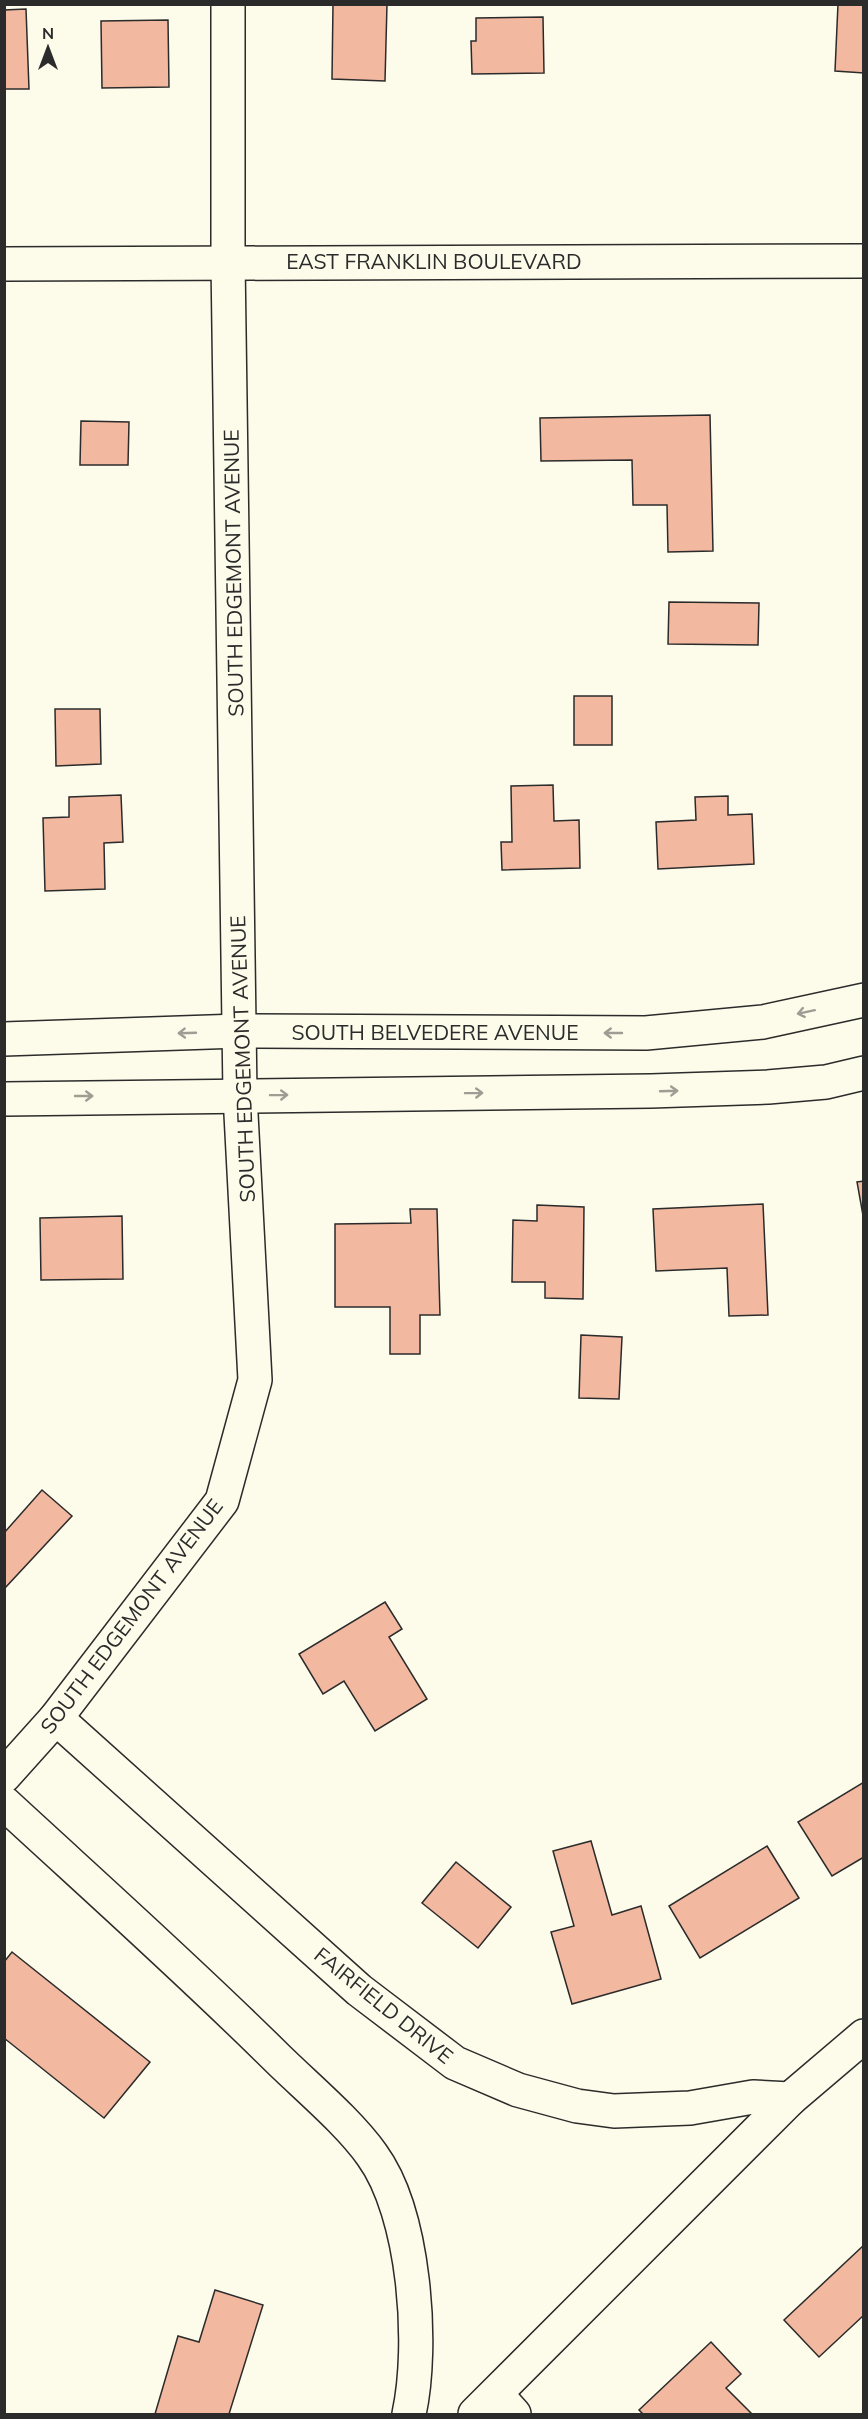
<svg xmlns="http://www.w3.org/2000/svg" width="868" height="2419" font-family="Mulish,sans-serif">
  <rect width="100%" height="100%" fill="#fdfbea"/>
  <g fill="#f2b8a0" stroke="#2b2b2b" stroke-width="1.5">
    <path d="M333 4H387L385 81 332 79Z"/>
    <path d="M838 4H864V73L835 71Z"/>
    <path d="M26 9 29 89H4V10Z"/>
    <path d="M543 17 544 73 472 74 471 41H476V18Z"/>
    <path d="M168 20 169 87 102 88 101 21Z"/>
    <path d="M710 415 713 551 668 552 667 505H633L632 460 541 461 540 418Z"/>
    <path d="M81 421 129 422 128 465H80Z"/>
    <path d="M669 602 759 603 758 645 668 644Z"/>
    <rect x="574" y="696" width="38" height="49"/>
    <path d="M55 709H100L101 764 56 766Z"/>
    <path d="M553 785 554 821 579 820 580 868 502 870 501 842H512L511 786Z"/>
    <path d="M121 795 123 842 104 843 105 889 45 891 43 818 69 817V797Z"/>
    <path d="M728 796V815L752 814 754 864 658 869 656 822 696 820 695 797Z"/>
    <path d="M864 1181V1221L857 1182Z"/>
    <path d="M763 1204 768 1315 729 1316 727 1268 656 1271 653 1209Z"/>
    <path d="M537 1205 584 1207 583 1299 545 1298V1282H512L513 1220 537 1221Z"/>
    <path d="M410 1209H437L440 1315H420V1354H390V1307H335V1224L411 1223Z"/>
    <path d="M122 1216 123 1279 41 1280 40 1218Z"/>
    <path d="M581 1335 622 1337 619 1399 579 1398Z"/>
    <path d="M42 1490 72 1516 4 1589V1533Z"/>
    <path d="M385 1602 402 1629 389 1637 427 1699 375 1731 344 1681 323 1694 299 1654Z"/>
    <path d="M864 1782V1857L832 1876 798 1822Z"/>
    <path d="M591 1841 612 1915 641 1906 661 1979 572 2004 551 1932 574 1926 553 1851Z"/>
    <path d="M767 1846 799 1898 700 1958 669 1906Z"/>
    <path d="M456 1862 511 1907 478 1948 422 1903Z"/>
    <path d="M12 1952 150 2062 104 2118 4 2038V1962Z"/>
    <path d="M864 2245V2315L819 2357 784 2320Z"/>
    <path d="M215 2290 263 2305 229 2414H155L178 2336 199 2342Z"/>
    <path d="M711 2342 741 2374 726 2388 752 2414H643L639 2410Z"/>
  </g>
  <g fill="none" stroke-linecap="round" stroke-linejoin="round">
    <g stroke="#2b2b2b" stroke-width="36">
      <g id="minor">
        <path d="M4 1039 239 1031 646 1033 763 1022 864 1000"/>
        <path d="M4 1099 651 1091 768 1087 826 1082 864 1073"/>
        <path d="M56 1718 359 1990 455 2063 518 2090 577 2106 614 2111 690 2108 753 2097 790 2099 864 2036"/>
        <path d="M4 1776 56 1718 222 1501 255 1380 240 1095 228 261V4"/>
        <path d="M4 1803C94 1886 186 1968 273 2054 303 2084 348 2121 372 2155 415 2214 424 2345 409 2414"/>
        <path d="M496 2394 514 2414"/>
        <path d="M475 2414 790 2099"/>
      </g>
    </g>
    <g stroke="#2b2b2b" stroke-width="36">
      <path id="major" d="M4 264 864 261"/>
    </g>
    <use href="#minor" stroke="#fdfbea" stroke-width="33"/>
    <use href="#major" stroke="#fdfbea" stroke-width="33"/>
  </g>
  <defs><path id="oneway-shaft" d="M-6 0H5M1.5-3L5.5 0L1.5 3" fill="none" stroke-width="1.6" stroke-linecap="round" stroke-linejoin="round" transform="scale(1.5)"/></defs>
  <g stroke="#9e9d94">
    <use href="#oneway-shaft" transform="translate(806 1012) rotate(168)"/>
    <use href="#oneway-shaft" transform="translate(187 1033) rotate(178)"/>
    <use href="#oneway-shaft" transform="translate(613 1033) rotate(-180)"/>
    <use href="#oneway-shaft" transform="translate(669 1091) rotate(-2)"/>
    <use href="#oneway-shaft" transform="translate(474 1093) rotate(-1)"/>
    <use href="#oneway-shaft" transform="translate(279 1095) rotate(-1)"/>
    <use href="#oneway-shaft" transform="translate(84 1096)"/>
  </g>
  <g text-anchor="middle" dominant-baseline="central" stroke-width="4.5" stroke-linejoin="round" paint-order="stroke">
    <g font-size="21" fill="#2b2b2b" stroke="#fdfbea">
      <text x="434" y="261">EAST FRANKLIN BOULEVARD</text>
      <text transform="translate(233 573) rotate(-91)">SOUTH EDGEMONT AVENUE</text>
      <text x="435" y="1032">SOUTH BELVEDERE AVENUE</text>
      <text transform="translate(242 1059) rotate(-92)">SOUTH EDGEMONT AVENUE</text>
      <text transform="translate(131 1616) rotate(-53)">SOUTH EDGEMONT AVENUE</text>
      <text transform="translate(384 2005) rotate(39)">FAIRFIELD DRIVE</text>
    </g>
  </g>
  <rect width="868" height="2419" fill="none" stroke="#2b2b2b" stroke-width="12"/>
  <g transform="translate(48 48)" stroke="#fdfbea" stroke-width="4.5" paint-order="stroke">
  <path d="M0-4.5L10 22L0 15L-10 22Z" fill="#2b2b2b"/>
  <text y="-9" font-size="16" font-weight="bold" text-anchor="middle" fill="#2b2b2b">N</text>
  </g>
</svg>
